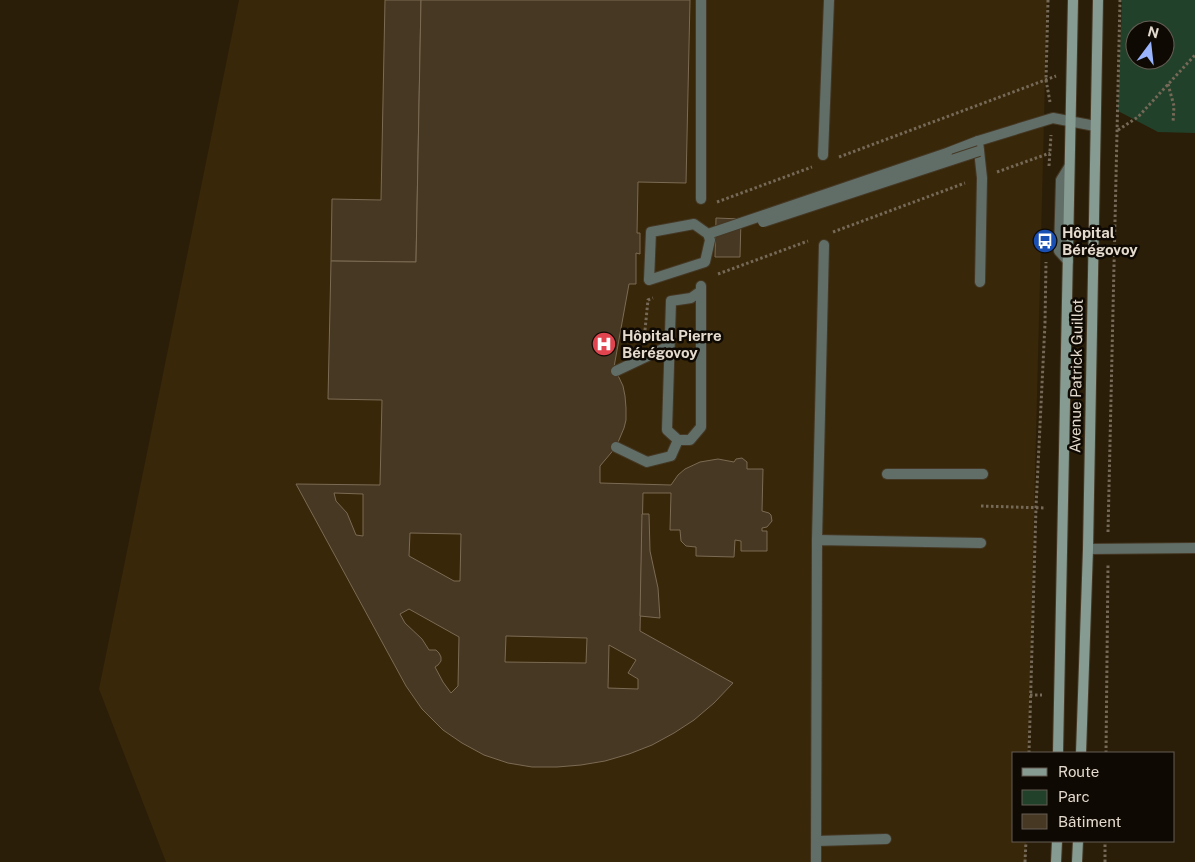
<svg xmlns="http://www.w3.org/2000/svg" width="1195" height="862" font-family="'Public Sans',sans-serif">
  <rect width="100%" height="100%" fill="#2b1e08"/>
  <path fill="#382709" d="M239 0H1047L1028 753H1014V841H1026V862H166L99 689Z"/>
  <path fill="#22412b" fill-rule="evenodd" d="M1122 0H1195V133L1158 132 1118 111ZM1135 30H1165V60H1135Z"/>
  <g fill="#473823" stroke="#7c6b54" fill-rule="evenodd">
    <path d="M385 0H421L416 262 331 261 332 199 381 200Z"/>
    <path d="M421 0H690L686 183 638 182 637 233H640V254L636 253V284H629L614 367 623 386 625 396 626 408V420L624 428 616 447 600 466V483L671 485 678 475 685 469 700 462 718 459 734 462 736 459 742 458 747 462V469H763L762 511 769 513 771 515 772 521 767 527 762 528V531H767V551H741V541L735 540 734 557 696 556V547L686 546 681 541 680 530H670L671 493H643L640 631 733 683 714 703 694 720 674 733 652 745 629 754 605 761 581 765 557 767H532L508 763 484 755 462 743 443 730 422 709 406 686 296 484 380 485 382 400 328 399 331 261 416 262ZM334 493 363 494V536L356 535 347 513 336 501ZM410 533 461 534 460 581H454L409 556ZM409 609 459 637 458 686 451 693 443 682 435 667 438 665 441 661V657L439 653 436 650H429L422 639 405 623 400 614ZM506 636 587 638 586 663 505 662ZM609 645 636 660 628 673 638 679V689L608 688Z"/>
    <path d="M716 218 741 219 740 257H715Z"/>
    <path d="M1040 236H1045V249L1039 248Z"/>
    <path d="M642 514H649L650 551 658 588 660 618 640 616Z"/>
  </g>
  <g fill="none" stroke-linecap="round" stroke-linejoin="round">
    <g stroke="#453824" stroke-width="12">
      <g id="lane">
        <path d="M947 153 978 141"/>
        <path d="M823 155 829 0"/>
        <path d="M701 199V0"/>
        <path d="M1068 261 1059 251 1061 180 1069 167"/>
        <path d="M980 282 982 178 978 141 1053 118 1095 126"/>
        <path d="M701 286V427L690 440H678L667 430 671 301 691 298 701 291"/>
        <path d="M616 371 669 346"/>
        <path d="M616 447 647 462 671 456 678 440"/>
        <path d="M887 474H983"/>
        <path d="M817 540 824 245"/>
        <path d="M1088 549 1195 548"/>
        <path d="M817 841 886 839"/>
        <path d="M816 862 817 540 981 543"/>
      </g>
    </g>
    <g stroke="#453824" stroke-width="12">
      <g id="secondary">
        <path d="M1058 753 1073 0"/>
        <path d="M1081 753 1088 549 1098 0"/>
        <path d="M1056 862 1057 841"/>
        <path d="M1077 862 1078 841"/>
      </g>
    </g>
    <g stroke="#756957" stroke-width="3" stroke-dasharray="2.5 2.5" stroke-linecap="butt">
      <path d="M1048 0 1046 80 1050 102"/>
      <path d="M1168 84 1174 106 1173 123"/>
      <path d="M1118 130 1138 117 1195 55"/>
      <path d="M839 157 1056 76"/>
      <path d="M1049 166 1051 135"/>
      <path d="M997 172 1050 153"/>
      <path d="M717 202 812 167"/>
      <path d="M833 232 965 183"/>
      <path d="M718 274 808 241"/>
      <path d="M644 340 648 300 653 298"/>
      <path d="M981 506 1046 508"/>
      <path d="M1108 532 1120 0"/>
      <path d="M1030 695H1042"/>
      <path d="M1029 753 1036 507 1045 323 1046 262"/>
      <path d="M1106 753 1108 565"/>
      <path d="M1025 862 1026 841"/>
      <path d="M1105 862V841"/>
    </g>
    <use href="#lane" stroke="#616e68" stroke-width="10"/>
    <use href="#secondary" stroke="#869b91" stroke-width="10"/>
    <g stroke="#453824" stroke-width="12" stroke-linecap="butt">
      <g id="lane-bridge">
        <path d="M763 222 979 151"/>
        <path d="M708 234 710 240 705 262 649 280 651 232 694 224 708 234 947 153"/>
      </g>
    </g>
    <use href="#lane-bridge" stroke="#616e68" stroke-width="10"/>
  </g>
  <defs>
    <g id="bus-disc" transform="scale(1.25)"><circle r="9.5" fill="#1a4fb4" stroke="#0f0903"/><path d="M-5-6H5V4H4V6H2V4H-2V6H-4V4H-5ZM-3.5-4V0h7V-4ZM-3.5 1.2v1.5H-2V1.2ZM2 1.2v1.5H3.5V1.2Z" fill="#fff"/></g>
    <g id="hospital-disc" transform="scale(1.25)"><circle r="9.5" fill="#e0444e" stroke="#0f0903"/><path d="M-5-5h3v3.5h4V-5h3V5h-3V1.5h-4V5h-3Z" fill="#fff"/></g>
  </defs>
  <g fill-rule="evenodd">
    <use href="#bus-disc" x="1045" y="241"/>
    <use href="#hospital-disc" x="604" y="344"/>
  </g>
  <g text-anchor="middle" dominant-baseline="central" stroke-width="5" stroke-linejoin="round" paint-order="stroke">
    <g font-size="15" font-weight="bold" fill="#e4dbce" stroke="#0f0903" text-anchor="start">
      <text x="1062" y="232">Hôpital<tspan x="1062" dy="17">Bérégovoy</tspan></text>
      <text x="622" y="335">Hôpital Pierre<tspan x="622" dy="17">Bérégovoy</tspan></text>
    </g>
    <g font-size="15" fill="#e4dbce" stroke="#0f0903">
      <text transform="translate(1076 376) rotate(-89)">Avenue Patrick Guillot</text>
    </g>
  </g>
  <rect x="1012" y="752" width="162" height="90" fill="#0f0903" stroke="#645d54"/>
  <rect x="1022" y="768" width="25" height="8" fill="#869b91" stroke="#645d54"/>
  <text x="1058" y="777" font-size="15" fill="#e4dbce">Route</text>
  <rect x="1022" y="790" width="25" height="15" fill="#22412b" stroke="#645d54"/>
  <text x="1058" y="802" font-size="15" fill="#e4dbce">Parc</text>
  <rect x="1022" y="814" width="25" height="15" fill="#473823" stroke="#645d54"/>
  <text x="1058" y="827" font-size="15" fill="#e4dbce">Bâtiment</text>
  <g transform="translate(1150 45) rotate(15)"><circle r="24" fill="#0f0903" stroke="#645d54"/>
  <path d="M0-4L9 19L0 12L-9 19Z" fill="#9ab5fd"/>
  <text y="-8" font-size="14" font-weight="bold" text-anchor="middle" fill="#e4dbce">N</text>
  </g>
</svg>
